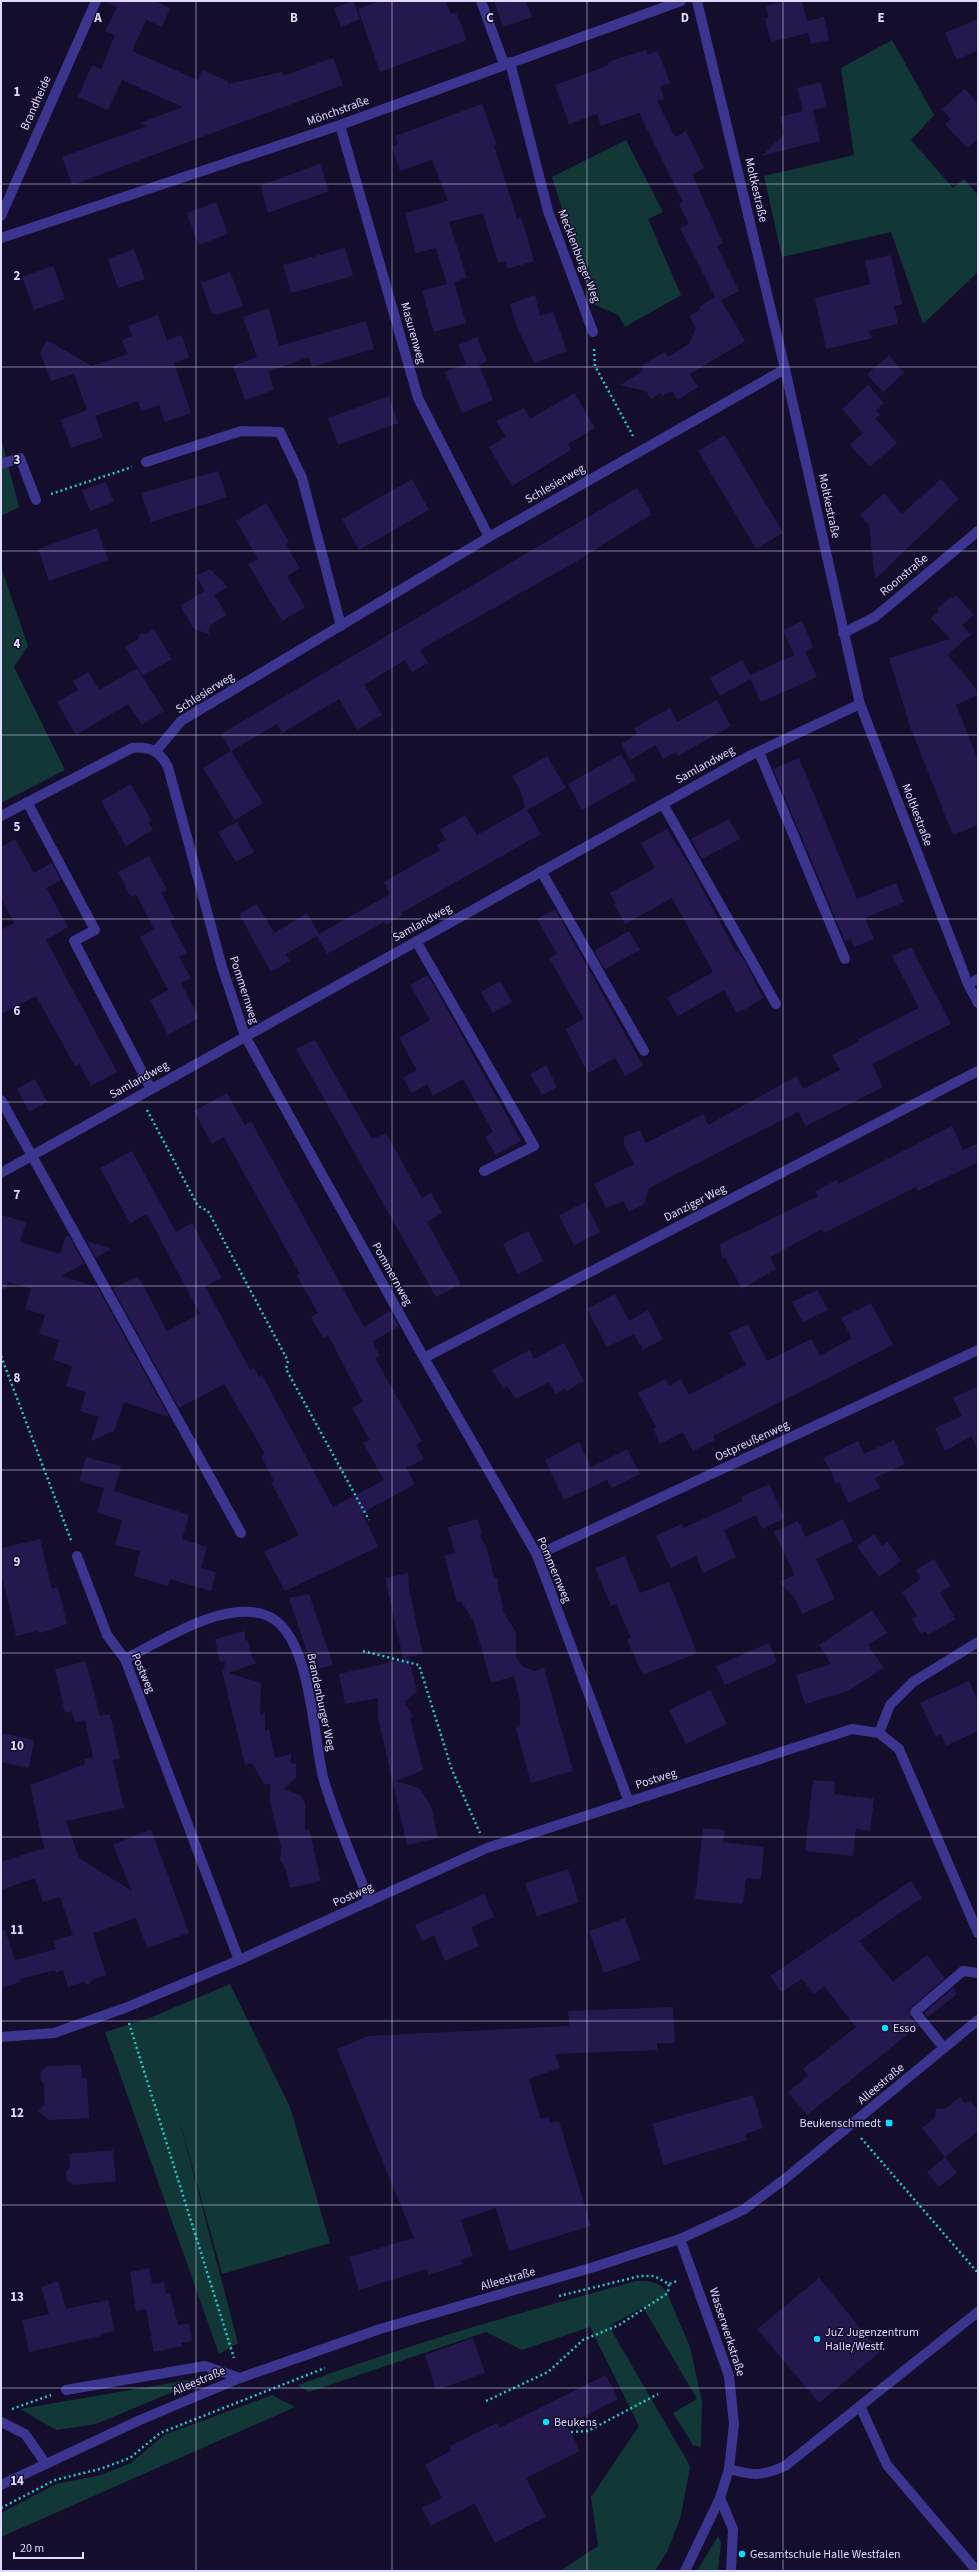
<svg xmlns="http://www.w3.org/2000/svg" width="979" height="2572" font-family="'Source Sans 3',sans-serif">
  <rect width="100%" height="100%" fill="#140e2c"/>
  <g fill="#113737">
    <path d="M892 40 934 115 911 140 953 188 964 179 978 195V272L923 324 891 232 782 257 764 176 854 155 841 68Z"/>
    <path d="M626 140 663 212 648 219 681 295 625 327 618 315 593 304 552 177Z"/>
    <path d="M1 438 19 507 1 516Z"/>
    <path d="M1 567 28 646 14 667 65 770 1 803Z"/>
    <path d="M230 1984 290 2107 330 2243 222 2274 177 2111 238 2343 219 2354 105 2032 152 2017Z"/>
    <path d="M636 2281C649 2281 658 2281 666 2291L690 2347 702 2402 701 2447 693 2445 673 2413 697 2399 643 2307 609 2326 690 2466 681 2516 667 2552 655 2571H560L598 2546 591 2497 639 2426 590 2327 522 2350 486 2332 309 2392 298 2385C409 2344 522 2312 636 2281Z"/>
    <path d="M211 2376 96 2424 56 2430 20 2409Z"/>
    <path d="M272 2395 295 2407 1 2537V2513L56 2484 101 2475 131 2463 164 2435Z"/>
    <path d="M718 2536 721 2543 718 2571H697Z"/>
  </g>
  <g fill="#25184f">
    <path d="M103 1H155L170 8 162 27 146 20 132 51 198 80 202 70 228 81V84L282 72 283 76 333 58 343 85 72 185 62 157 147 126 140 123 183 107 122 80 108 110 78 97 92 65 101 69 115 35 105 31 117 7Z"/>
    <path d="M353 1 360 19 341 27 334 8Z"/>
    <path d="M380 1H446L451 14 456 12 467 40 380 72 358 9Z"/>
    <path d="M494 1H526L532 17 503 27Z"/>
    <path d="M785 1H802L807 21 824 17 829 40 811 44 808 33 771 42 765 18 769 17 766 6Z"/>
    <path d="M978 19V50L957 60 945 33Z"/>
    <path d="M646 50 648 55 658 51 670 83 660 86 664 99 657 101 675 137 686 131 704 168 692 174 723 243 717 246 739 291 721 300 745 341 690 374 698 387 677 400 672 391 662 396 660 393 651 399 646 391 620 385 642 372 644 364 665 352 668 357 689 344 696 328 689 316 700 310 699 307 715 297 680 228 689 224 679 204 683 202 639 113 601 126 597 114 569 124 555 85 609 65 608 62Z"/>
    <path d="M821 82 827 107 813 110 820 141 762 156 784 134 780 117 803 111 797 88Z"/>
    <path d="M965 89 978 104V139L967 148 945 124 951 119 942 109Z"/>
    <path d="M482 104 497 145H494L517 219 521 217 534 261 507 269 506 261 498 263 483 213 449 222 467 278 454 282 466 323 434 332 422 291 447 284 436 248 416 253 405 213 448 201 432 160 400 171 392 147 398 144 395 136Z"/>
    <path d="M320 164 329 191 268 213 261 185Z"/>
    <path d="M216 202 228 234 198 245 187 213Z"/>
    <path d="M345 248 353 276 291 293 283 265Z"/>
    <path d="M134 249 145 279 118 288 108 259Z"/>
    <path d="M891 255 902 304 894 306 898 324 867 331 873 338 826 349 815 298 870 284 865 261Z"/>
    <path d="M53 266 65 299 34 310 22 277Z"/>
    <path d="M230 272 243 306 220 314H212L201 283Z"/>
    <path d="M535 295 540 316 553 312 567 351 534 363 516 324 510 304Z"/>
    <path d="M269 308 279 346 366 321 374 349 311 367 309 357 268 372 274 390 245 400 233 366 257 357 243 317Z"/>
    <path d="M158 315 167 340 182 335 189 358 174 363 191 413 165 422 159 405 141 411 138 401 95 416 103 437 71 448 61 420 87 410 74 374 51 381 40 352 47 340 92 366 128 354 122 340 132 336 128 326Z"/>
    <path d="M477 337 487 361 479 365 493 400 462 413 445 372 466 364 458 345Z"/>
    <path d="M889 355 904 373 883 392 867 374Z"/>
    <path d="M868 385 884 403 876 410 880 415 875 418 897 443 870 467 850 445 863 433 842 409Z"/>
    <path d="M574 393 595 428 568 444 571 450 512 486 489 447 506 437 496 421 524 408 530 419Z"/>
    <path d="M389 396 398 423 338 445 328 418Z"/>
    <path d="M725 435 783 533 756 549 698 451Z"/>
    <path d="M218 471 227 497 151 522 141 493Z"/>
    <path d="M412 479 429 510 359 550 342 519Z"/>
    <path d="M941 479 959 499 875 579 869 525 860 515 884 493 902 514Z"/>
    <path d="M106 482 114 502 90 511 82 490Z"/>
    <path d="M637 488 652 514 577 561 420 650 428 663 412 672 405 660 364 685 382 715 357 730 339 699 282 733 277 724 231 751 221 734Z"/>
    <path d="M266 503 289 542 285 544 300 568 287 576 305 607 282 621 248 564 258 559 236 521Z"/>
    <path d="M97 528 108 560 49 581 38 549Z"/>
    <path d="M210 569 228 587 214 595 227 615 210 625 209 634 194 629 180 606 205 591 196 576Z"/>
    <path d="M956 595 974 615 962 625 969 633 974 632 947 655 975 687 978 695 956 705 978 760V825L953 835 911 729 889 658 950 639 931 618 939 611 937 609 951 596 953 598Z"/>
    <path d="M802 621 813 647 805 651 817 677 761 702 750 679 720 696 710 678 742 660 750 675 794 655 783 630Z"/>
    <path d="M154 629 172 659 143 676 125 647 138 639 140 633 146 634Z"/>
    <path d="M137 668 164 711 142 725 128 704 76 735 57 702 78 690 73 681 88 672 99 690Z"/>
    <path d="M717 700 731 726 678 756 676 752 663 759 656 745 630 760 621 744 637 734 634 728 670 708 677 722Z"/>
    <path d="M231 751 263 803 235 820 203 768Z"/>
    <path d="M621 754 636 780 582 810 568 784Z"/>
    <path d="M547 756 566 788 527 810 541 834 401 913 403 915 386 925 384 922 327 954 317 936 286 954 290 961 271 972 239 914 257 904 274 933 307 913 319 934 390 894 384 882 440 850 437 845 446 840 440 830 465 815 477 835 525 808 521 792 512 776Z"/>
    <path d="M799 758 857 899 896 883 904 902 865 918 874 939 854 947 851 939 845 941 773 769Z"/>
    <path d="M131 784 151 820 148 822 153 830 126 846 101 801Z"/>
    <path d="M729 819 740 839 702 859 691 839Z"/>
    <path d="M237 822 254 852 236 862 218 832Z"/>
    <path d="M667 829 690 866 736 952 738 951 744 960 763 998 745 1009 736 1012 724 990 678 1016 667 998 713 972 672 898 625 924 614 904 616 903 610 893 655 868 641 843Z"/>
    <path d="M15 839 34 873 52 863 61 880 46 888 68 927 46 940 117 1072 91 1086 79 1063 75 1066 36 996 1 1014V930L14 923 1 898V847Z"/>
    <path d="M149 856 167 890 161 893 175 919 170 921 187 953 179 957 191 978 181 983 199 1018 168 1035 150 1000 168 990 140 937 154 929 136 894 131 897 118 872Z"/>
    <path d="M555 909 643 1066 625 1076 615 1058 588 1073 566 1029 584 1019 549 958 557 954 537 919Z"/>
    <path d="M629 931 640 950 605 969 594 951Z"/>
    <path d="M911 947 951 1024 872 1064 883 1087 806 1126 798 1112 649 1188 644 1204 629 1212 624 1201 606 1208 594 1184 634 1164 624 1145V1137L640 1130 646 1143 703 1114 708 1125 797 1076 803 1089 840 1070 832 1055 859 1042 858 1039 919 1008 892 956Z"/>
    <path d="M428 975 521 1141 496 1155 485 1137 493 1132 463 1079 433 1096 427 1084 412 1093 403 1078 417 1070 399 1038 430 1020 410 985Z"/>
    <path d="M500 981 512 1002 493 1013 481 992Z"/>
    <path d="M315 1040 372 1139 386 1133 422 1198 431 1193 442 1213 427 1222 461 1284 436 1297 296 1049Z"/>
    <path d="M546 1065 557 1087 542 1095 530 1074Z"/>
    <path d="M35 1079 47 1102 29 1112 17 1089Z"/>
    <path d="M227 1093 245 1125 251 1121 364 1327 390 1311 399 1326 372 1342 380 1356 375 1358 422 1441 416 1445 424 1459 406 1468 415 1484 362 1513 378 1547 285 1591 264 1552 299 1535 271 1482 274 1481 261 1456 265 1454 224 1384 179 1408 113 1289 138 1276 167 1331 200 1314 147 1214 130 1223 100 1168 132 1151 176 1232 192 1223 222 1278 205 1286 250 1370 254 1368 259 1377 262 1375 333 1507 384 1480 363 1443 370 1440 352 1408 363 1402 328 1335 323 1338 311 1317 318 1313 297 1276 300 1274 224 1137 212 1144 194 1111Z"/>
    <path d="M952 1126 963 1150 978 1143V1162L918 1191 916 1187 824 1233 822 1229 770 1257 776 1269 742 1289 726 1259 722 1257 720 1244 818 1196 815 1191 837 1180 838 1184Z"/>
    <path d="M585 1202 600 1232 574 1245 559 1215Z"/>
    <path d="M1 1215 26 1222 20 1242 60 1254 66 1235 69 1236 84 1264 61 1276 97 1287 169 1417 124 1402 114 1431 91 1441 99 1417 80 1411 86 1392 66 1386 72 1366 53 1360 59 1340 39 1334 45 1315 25 1309 31 1289 8 1282 6 1289 1 1288Z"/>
    <path d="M528 1231 543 1261 518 1274 503 1244Z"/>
    <path d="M87 1241 111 1249 96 1258Z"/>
    <path d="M817 1290 828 1310 803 1322 792 1302Z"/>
    <path d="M615 1294 629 1321 648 1310 663 1339 643 1350 634 1334 607 1347 587 1309Z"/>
    <path d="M871 1303 893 1345 713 1436 715 1440 693 1451 683 1432 660 1444 653 1428 656 1427 638 1393 666 1379 669 1386 681 1379 689 1395 746 1365 729 1333 748 1324 767 1361 811 1339 820 1356 852 1338 841 1318Z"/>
    <path d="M564 1343 584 1381 566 1391 564 1388 556 1395 549 1382 516 1399 507 1386 503 1389 492 1370 530 1350 534 1359Z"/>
    <path d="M978 1386V1450L971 1436 945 1451 935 1428 962 1416 953 1398Z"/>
    <path d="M894 1440 905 1464 875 1478 880 1488 848 1503 839 1482 835 1484 832 1472 823 1458 858 1441 864 1454Z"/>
    <path d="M579 1442 591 1467 627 1449 640 1474 612 1488 607 1480 564 1500 545 1460Z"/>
    <path d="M86 1457 121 1466 114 1491 189 1515 182 1539 207 1547 201 1568 216 1572 211 1591 170 1579 168 1586 134 1576 140 1551 115 1545 122 1520 97 1513 104 1488 79 1481Z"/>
    <path d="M769 1484 785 1518 762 1529 756 1515 724 1530 736 1557 703 1573 696 1556 671 1568 656 1536 681 1524 683 1528 743 1501 741 1497Z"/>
    <path d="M478 1519 482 1534 480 1536 484 1544 485 1543 494 1577 498 1578V1590L502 1598 501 1599 504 1613 516 1632V1657L523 1667 534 1671 544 1668 573 1771 531 1783 516 1728 520 1727V1700L514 1676 491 1683 474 1622 461 1601 457 1602 444 1556 455 1553 448 1527Z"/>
    <path d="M843 1519 853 1541 816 1559 835 1599 802 1614 795 1598 779 1582 795 1575 774 1532 798 1521 806 1537Z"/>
    <path d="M874 1534 882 1546 888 1542 901 1561 879 1577 857 1546Z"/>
    <path d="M40 1539 52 1589 58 1587 67 1624 40 1633 37 1631 16 1636 1 1572V1548Z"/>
    <path d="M625 1556 640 1593 669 1582 697 1653 643 1675 627 1640 631 1638 616 1604 611 1606 595 1568Z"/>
    <path d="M934 1559 951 1586 940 1593 956 1619 928 1635 926 1631 921 1634 912 1619 917 1616 902 1592 921 1579 916 1570Z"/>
    <path d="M408 1573 409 1589 423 1654 403 1658 385 1578Z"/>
    <path d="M309 1594 333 1665 313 1670 289 1598Z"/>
    <path d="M872 1610 887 1633 868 1645 884 1668 848 1691 805 1704 796 1675 831 1664 819 1645Z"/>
    <path d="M245 1631V1640L248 1641 251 1655 256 1663 229 1673 261 1683 260 1715 265 1713V1731L269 1729 275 1758 291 1754V1763L296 1764V1778L283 1789 300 1795 305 1803V1830L309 1829 321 1881 290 1888 286 1870 280 1861 281 1847 270 1803V1783L265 1785 252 1763 245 1765 222 1670 224 1671 225 1661 220 1662 215 1639Z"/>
    <path d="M769 1643 777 1662 725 1685 716 1666Z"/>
    <path d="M409 1658 417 1691 404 1702 413 1716 410 1718 423 1770 396 1781 419 1788 431 1806 438 1838 407 1845 378 1717V1698L345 1704 339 1674Z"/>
    <path d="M86 1661 100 1716 110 1714 120 1759 113 1760 124 1808 66 1821 79 1858 132 1891 113 1845 151 1829 189 1933 147 1948 136 1918 93 1933 106 1975 93 1979 89 1985 83 1982 68 1987 63 1970 56 1973 55 1970 20 1979 21 1982 1 1988V1931L5 1930 15 1960 56 1949 53 1941 73 1935 60 1897 43 1902 35 1878 1 1890V1862L44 1848 30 1785 85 1764 84 1759 93 1757 85 1720 75 1722 72 1711 65 1713 55 1669Z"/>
    <path d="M969 1681 978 1701V1731L946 1746 941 1734 936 1737 920 1703Z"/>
    <path d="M710 1690 727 1724 686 1744 669 1710Z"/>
    <path d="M1 1733 34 1740 29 1768 1 1762Z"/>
    <path d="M813 1780 835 1782 834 1794 874 1799 870 1831 856 1829 853 1856 805 1851Z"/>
    <path d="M703 1828 725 1830 723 1842 764 1847 761 1879 746 1878 743 1904 695 1899Z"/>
    <path d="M568 1869 579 1902 537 1916 525 1883Z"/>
    <path d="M911 1881 922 1898 859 1941 893 1982 927 1955 945 1978 909 2009 910 2016 918 2026 807 2115 788 2092 808 2076 803 2069 856 2027 824 1986 814 1994 802 1979 781 1992 770 1976Z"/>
    <path d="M484 1894 494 1917 471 1927 479 1946 445 1961 434 1935 422 1941 415 1925Z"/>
    <path d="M625 1918 641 1960 604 1973 589 1931Z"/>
    <path d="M953 1988 957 1994 928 2017 924 2013Z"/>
    <path d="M673 2007 675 2043H657V2050L555 2054 560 2068 529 2079 541 2119 549 2117 550 2123 559 2121 591 2226 509 2251 496 2208 461 2220 473 2256 461 2260 463 2264 428 2275 427 2269 359 2290 349 2257 414 2238 337 2049 368 2036 569 2026 568 2011Z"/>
    <path d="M81 2065 82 2078H87L89 2118 49 2120 38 2111 45 2104 44 2084 41 2081 40 2073 47 2066Z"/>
    <path d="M753 2095 763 2128 745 2134 747 2140 664 2165 652 2124Z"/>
    <path d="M960 2097 965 2104 970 2100 978 2110V2131L945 2157 922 2128 935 2118 936 2108 945 2109Z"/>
    <path d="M113 2150 116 2181 73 2185 67 2180 66 2172 70 2167 69 2154Z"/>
    <path d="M945 2157 957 2173 939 2187 927 2172Z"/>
    <path d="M149 2268 152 2284 164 2283 166 2294 170 2293 178 2325 189 2323 192 2341 181 2343 182 2346 154 2352 146 2309 136 2311 130 2272Z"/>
    <path d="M819 2278 880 2352 819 2403 757 2329Z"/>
    <path d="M58 2281 66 2309 108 2300 115 2331 100 2334 101 2336 29 2352 22 2320 49 2314 41 2287Z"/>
    <path d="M473 2338 485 2373 436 2390 425 2355Z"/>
    <path d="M606 2375 618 2399 567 2425 580 2451 526 2478 546 2517 495 2543 475 2503 431 2526 422 2508 442 2498 425 2465 452 2450 450 2446 497 2423 499 2428Z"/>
  </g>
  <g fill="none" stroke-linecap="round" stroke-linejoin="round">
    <g stroke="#24c9c4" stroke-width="2.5" stroke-dasharray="2 3" stroke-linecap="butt">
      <path d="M594 349 595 366 633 436"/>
      <path d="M51 494 132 467"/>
      <path d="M147 1110 198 1206 208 1211 288 1361 286 1369 369 1520"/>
      <path d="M1 1356 71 1540"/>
      <path d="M363 1651 419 1665 452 1770 480 1833"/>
      <path d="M129 2023 234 2358"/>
      <path d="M861 2138 978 2273"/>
      <path d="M559 2296 640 2276H654L669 2284 677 2281"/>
      <path d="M486 2401 548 2372 583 2340 619 2325 668 2293 669 2284"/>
      <path d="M12 2409 51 2395"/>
      <path d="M571 2432 588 2431 658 2394"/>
      <path d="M1 2508 55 2480 100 2469 130 2458 160 2433 325 2368"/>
    </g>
    <g stroke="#3b3590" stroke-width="10">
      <path d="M481 1 504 64"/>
      <path d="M697 1 785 369 860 704 968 984 978 1003"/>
      <path d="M510 62 548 211 593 332"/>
      <path d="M340 125 418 398 489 537"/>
      <path d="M1 216 96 1"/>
      <path d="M1 238 340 125 681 1"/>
      <path d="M146 462 241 431 280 432 302 478 341 626"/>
      <path d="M1 464 20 458 36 500"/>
      <path d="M843 633 875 617 978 531"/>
      <path d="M156 751 181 721 489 537 785 369"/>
      <path d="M759 752 845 959"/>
      <path d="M27 802 95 930 74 941 151 1089"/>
      <path d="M663 804 776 1004"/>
      <path d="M1 816 132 748C149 746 160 751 168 767L222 967 245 1036 424 1358 537 1555 629 1802"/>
      <path d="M541 871 644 1051"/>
      <path d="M416 941 534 1146 484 1171"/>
      <path d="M968 984 978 979"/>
      <path d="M1 1100 241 1533"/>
      <path d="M1 1173 747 757 860 704"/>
      <path d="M424 1358 978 1071"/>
      <path d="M537 1555 978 1350"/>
      <path d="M77 1556 107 1635 125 1659 239 1960"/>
      <path d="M125 1659C162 1641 225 1598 268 1616 311 1634 313 1737 323 1777 334 1817 355 1863 369 1902"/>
      <path d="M879 1733 890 1705 913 1682 978 1642"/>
      <path d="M1 2037 54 2033 125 2008 239 1960 487 1848 852 1729 879 1733 899 1749 978 1933"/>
      <path d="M944 2048 915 2012 963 1971 978 1973"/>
      <path d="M680 2239 729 2376 734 2424 729 2469 720 2498 685 2571"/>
      <path d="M66 2390 205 2366 240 2378"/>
      <path d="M860 2406 887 2465 977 2571"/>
      <path d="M1 2422 25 2434 46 2464"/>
      <path d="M729 2469C753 2476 762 2476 785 2466L978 2312"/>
      <path d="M1 2485 140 2420 240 2378 380 2329 594 2267 680 2239 743 2210 786 2178 978 2020"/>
      <path d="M720 2498 733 2529 731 2571"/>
    </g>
  </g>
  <path fill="none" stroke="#dfdaff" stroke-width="1" stroke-opacity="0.55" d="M196 1V2571M392 1V2571M587 1V2571M783 1V2571M1 184H978M1 367H978M1 551H978M1 735H978M1 919H978M1 1102H978M1 1286H978M1 1470H978M1 1653H978M1 1837H978M1 2021H978M1 2205H978M1 2388H978"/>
  <g fill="#06deff" stroke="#140e2c" stroke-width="1.5">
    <circle cx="885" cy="2028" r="4"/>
    <rect x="885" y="2119" width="8" height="8" rx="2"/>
    <circle cx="817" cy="2339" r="4"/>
    <circle cx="546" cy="2422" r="4"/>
    <circle cx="742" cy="2554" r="4"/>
  </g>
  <g text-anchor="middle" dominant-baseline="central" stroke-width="3" stroke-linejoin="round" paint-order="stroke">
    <g font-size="12" fill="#dfdaff" stroke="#140e2c">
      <text transform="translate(36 103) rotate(-66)">Brandheide</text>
      <text transform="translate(338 111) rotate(-20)">Mönchstraße</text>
      <text transform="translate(756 190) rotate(77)">Moltkestraße</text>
      <text transform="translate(579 256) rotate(69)">Mecklenburger Weg</text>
      <text transform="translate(413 333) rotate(74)">Masurenweg</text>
      <text transform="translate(555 484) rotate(-30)">Schlesierweg</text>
      <text transform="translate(829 506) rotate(78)">Moltkestraße</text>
      <text transform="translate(904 575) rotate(-40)">Roonstraße</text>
      <text transform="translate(205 693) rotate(-32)">Schlesierweg</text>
      <text transform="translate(705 765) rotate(-29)">Samlandweg</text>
      <text transform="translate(917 815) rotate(69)">Moltkestraße</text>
      <text transform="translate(422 923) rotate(-29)">Samlandweg</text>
      <text transform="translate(244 990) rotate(72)">Pommernweg</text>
      <text transform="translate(139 1080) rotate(-29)">Samlandweg</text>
      <text transform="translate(695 1203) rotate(-27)">Danziger Weg</text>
      <text transform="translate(392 1274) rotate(61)">Pommernweg</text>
      <text transform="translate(752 1441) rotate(-25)">Ostpreußenweg</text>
      <text transform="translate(554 1570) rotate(67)">Pommernweg</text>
      <text transform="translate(143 1673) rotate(67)">Postweg</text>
      <text transform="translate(321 1702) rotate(78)">Brandenburger Weg</text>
      <text transform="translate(656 1779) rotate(-18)">Postweg</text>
      <text transform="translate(353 1895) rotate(-24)">Postweg</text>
      <text transform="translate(881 2084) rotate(-40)">Alleestraße</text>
      <text transform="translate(508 2279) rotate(-16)">Alleestraße</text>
      <text transform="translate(727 2332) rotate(72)">Wasserwerkstraße</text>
      <text transform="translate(199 2381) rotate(-23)">Alleestraße</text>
    </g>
    <g font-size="12" fill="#dfdaff" stroke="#140e2c" text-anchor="start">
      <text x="893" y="2028">Esso</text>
      <text x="881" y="2123" text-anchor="end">Beukenschmedt</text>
      <text x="825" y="2332">JuZ Jugenzentrum<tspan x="825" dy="14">Halle/Westf.</tspan></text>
      <text x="554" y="2422">Beukens</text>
      <text x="750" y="2554">Gesamtschule Halle Westfalen</text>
    </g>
  </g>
  <g font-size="13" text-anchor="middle" font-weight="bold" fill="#dfdaff" stroke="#140e2c" stroke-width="3" stroke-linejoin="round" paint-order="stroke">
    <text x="98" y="22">A</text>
    <text x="294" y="22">B</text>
    <text x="490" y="22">C</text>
    <text x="685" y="22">D</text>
    <text x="881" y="22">E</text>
    <text x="17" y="96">1</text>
    <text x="17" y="280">2</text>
    <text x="17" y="464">3</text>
    <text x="17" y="648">4</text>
    <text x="17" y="831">5</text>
    <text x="17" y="1015">6</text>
    <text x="17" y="1199">7</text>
    <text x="17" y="1382">8</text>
    <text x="17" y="1566">9</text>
    <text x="17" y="1750">10</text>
    <text x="17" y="1934">11</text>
    <text x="17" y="2117">12</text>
    <text x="17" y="2301">13</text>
    <text x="17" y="2485">14</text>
  </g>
  <rect width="979" height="2572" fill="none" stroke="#dfdaff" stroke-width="4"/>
  <path d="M14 2552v6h69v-6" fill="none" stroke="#dfdaff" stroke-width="2"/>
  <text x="20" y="2552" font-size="12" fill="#dfdaff" stroke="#140e2c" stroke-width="3" paint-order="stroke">20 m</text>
</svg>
